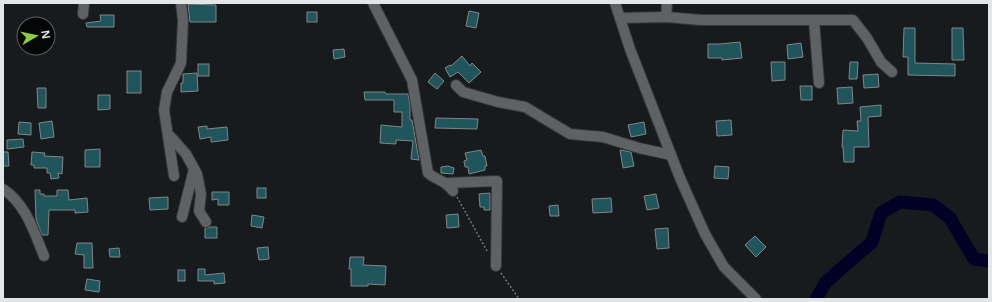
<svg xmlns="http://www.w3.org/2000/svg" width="992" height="302" font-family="'Open Sans',sans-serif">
  <rect width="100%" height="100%" fill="#181b1d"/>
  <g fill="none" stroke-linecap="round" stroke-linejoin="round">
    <path stroke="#010025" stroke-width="13" d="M816 299 826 282 872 242 881 213 900 202 933 205 950 218 974 259 989 261"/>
  </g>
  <g fill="#21555c" stroke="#818687">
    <path d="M188 4 216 5V22H190Z"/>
    <path d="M469 11 479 13 476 28 466 26Z"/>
    <rect x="307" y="12" width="10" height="10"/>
    <path d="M100 15H114V27H87L86 23 101 21Z"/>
    <path d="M904 28H915V63L955 64V76L908 75V57H903Z"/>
    <path d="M952 28H963L964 60H952Z"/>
    <path d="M740 42 742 58 722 60V58H708V44H720Z"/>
    <path d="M801 43 803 57 788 59 787 45Z"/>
    <path d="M344 49 345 57 334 59 333 50Z"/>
    <path d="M462 56 470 66 472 63 481 72 469 83 458 72 450 77 445 68 450 65 451 66Z"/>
    <path d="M771 62H785V80L772 81Z"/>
    <path d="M850 62H858L857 79H849Z"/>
    <rect x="198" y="64" width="11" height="12"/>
    <rect x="127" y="71" width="14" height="22"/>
    <path d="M197 73 198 91 181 92V83H183V74Z"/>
    <path d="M435 73 444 81 437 89 428 82Z"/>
    <path d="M878 74 879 87 864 88 863 75Z"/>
    <path d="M800 86H812V100H801Z"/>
    <path d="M852 87 853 103 838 104 837 88Z"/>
    <path d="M37 88H46V108H38Z"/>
    <path d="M364 92H385L386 94H408L410 105V120H412L419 160 411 159 413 141 396 140V144L380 143 381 125 402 127V112H394V100H365Z"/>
    <path d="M98 95H110V109L98 110Z"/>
    <path d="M881 105V116L868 117 869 147H854V162H844L843 147H842L843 130 858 131 857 121H861L860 107Z"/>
    <path d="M436 118 478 119 477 129 435 128Z"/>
    <path d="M731 120 732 135 717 136 716 121Z"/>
    <path d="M52 121 54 137 41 139 39 123Z"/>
    <path d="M19 122 31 123V135L18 134Z"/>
    <path d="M644 122 646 134 631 137 628 125Z"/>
    <path d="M207 126V129L227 127 228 140 211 142V137L200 139 198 127Z"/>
    <path d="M23 139 24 147 7 149V140Z"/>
    <path d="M100 149V167H85V150Z"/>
    <path d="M481 150 483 156H485L487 166H485V170L469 174 468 167H465L464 161 467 160 465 153Z"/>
    <path d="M620 150 631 152 634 166 623 168Z"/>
    <path d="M3 152H8L9 166H3Z"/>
    <path d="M32 152 45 153 44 156 63 157 62 174 58 173 59 178 51 179 50 173H47V168H34V165H31Z"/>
    <path d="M448 166 454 168 453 174 441 173V167Z"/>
    <path d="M715 166 729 167 728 179 714 178Z"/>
    <rect x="257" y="188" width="9" height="10"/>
    <path d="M35 190H40V194H44V196H57V190H68L69 200 87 198 88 212 75 213V210H49L48 235H42L36 219Z"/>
    <path d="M212 192H229V205H218V199L212 200Z"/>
    <path d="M490 193V210H484V207H480L479 194Z"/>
    <path d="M656 194 659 208 647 210 644 196Z"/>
    <path d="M168 197V209L150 210 149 198Z"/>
    <path d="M611 198 612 212 593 213 592 199Z"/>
    <path d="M558 205 559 216H550L549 206Z"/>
    <path d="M458 214 459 227 447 228 446 215Z"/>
    <path d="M252 215 264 217 262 228 251 226Z"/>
    <path d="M210 227H217V238H205V228Z"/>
    <path d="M668 228 669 248 657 249 655 229Z"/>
    <path d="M755 236 766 247 756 257 745 245Z"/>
    <path d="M77 243H92L93 268H84V255L75 254Z"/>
    <path d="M268 247 269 259 259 260 257 248Z"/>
    <path d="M119 248 120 257H110L109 249Z"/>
    <path d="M350 257H364L363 265 386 266 385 285 368 284V286H351V269H349Z"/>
    <path d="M198 269H205V275L224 273 225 283 214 284V281H198Z"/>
    <rect x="178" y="270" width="7" height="11"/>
    <path d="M87 279 100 281 99 292 85 290Z"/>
  </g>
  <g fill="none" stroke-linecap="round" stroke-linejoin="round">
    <g stroke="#353738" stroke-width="12">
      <g id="minor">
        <path d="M373 3 412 80 428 173C437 181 444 179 453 191"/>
        <path d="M615 3 630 49 680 178 705 234 724 267 756 299"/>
        <path d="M83 14 84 3"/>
        <path d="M666 17 667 3"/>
        <path d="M620 18 666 17 701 20H853L867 38 881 62 892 72"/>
        <path d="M814 21 819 83"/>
        <path d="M456 85 463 92 498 102 525 107 570 134 603 137 639 148 671 155"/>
        <path d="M168 136 171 137 186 154 197 174 201 194 199 211 206 222"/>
        <path d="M174 176 164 110 167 92 181 63 183 20 181 3"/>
        <path d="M447 183 497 181 496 266"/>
        <path d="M3 189C26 204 34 232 44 256"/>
        <path d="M182 217 194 169"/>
      </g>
    </g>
    <g stroke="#747778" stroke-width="1.5" stroke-dasharray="2 2" stroke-linecap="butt">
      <path d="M457 197 487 251"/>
      <path d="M501 273 519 299"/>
    </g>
    <use href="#minor" stroke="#5e6264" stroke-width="10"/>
  </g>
  <rect width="992" height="302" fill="none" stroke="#e3e5e6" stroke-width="8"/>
  <g transform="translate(36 36) rotate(81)"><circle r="19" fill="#050606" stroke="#5e5f60"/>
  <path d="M0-3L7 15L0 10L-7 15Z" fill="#8ace48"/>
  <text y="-6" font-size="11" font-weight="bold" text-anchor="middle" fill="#e3e5e6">N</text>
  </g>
</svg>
